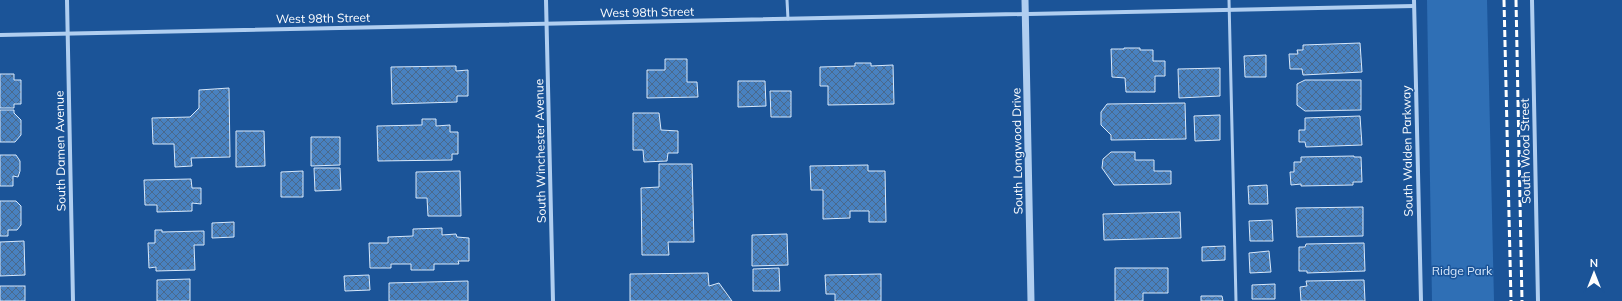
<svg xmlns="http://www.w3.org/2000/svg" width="1622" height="301" font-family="Mulish,sans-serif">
  <defs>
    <pattern id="building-cross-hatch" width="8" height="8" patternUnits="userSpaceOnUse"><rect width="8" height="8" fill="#4881c0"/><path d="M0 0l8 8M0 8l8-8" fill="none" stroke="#4a698c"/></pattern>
  </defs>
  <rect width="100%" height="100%" fill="#1b5498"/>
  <path fill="#2f6fb5" d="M1427 0H1487L1494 301H1432Z"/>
  <g fill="url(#building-cross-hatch)" stroke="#d7e8fb">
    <path d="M1360 43 1362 72 1303 75 1302 69H1290L1289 54H1298L1297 50H1303V45Z"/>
    <path d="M1124 48H1140V50H1153V61H1165V76H1155V92H1126L1125 78 1112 77 1111 49H1124Z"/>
    <path d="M1266 55V77H1245L1244 56Z"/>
    <path d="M665 59H687V82H697L698 97 647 98V70H665Z"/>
    <path d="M855 63H871V66L893 65 894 104 828 105V86H820V67L855 66Z"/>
    <path d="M456 66V71L468 70V96H457V102L392 104 391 67Z"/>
    <path d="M1220 68V96L1179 98 1178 69Z"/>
    <path d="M0 74H14V80H21V104H14V108H0Z"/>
    <path d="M1305 80H1361V110L1305 111 1297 105V84Z"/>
    <path d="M738 81H765L766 106 738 107Z"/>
    <path d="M229 88 230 157 191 158 192 166 175 167 174 144H153L152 118 190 117 199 108V90Z"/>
    <path d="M770 91H791V117H771Z"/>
    <path d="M1185 103 1186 139 1111 140V135L1101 125V112L1107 104Z"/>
    <path d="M0 110H14V113L21 120V135L15 142H0Z"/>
    <path d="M633 113H659L661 130 678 131V153H668L667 161 644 162 643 150H633Z"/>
    <path d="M1220 115V140L1195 141 1194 116Z"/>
    <path d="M1360 116 1362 145 1306 147 1305 142H1299V130H1305V118Z"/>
    <path d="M422 119H436V126L450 125V132H458V154H452V160L378 161 377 126 422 125Z"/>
    <path d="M236 131H264L265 166 236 167Z"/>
    <path d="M311 137H340V165L311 166Z"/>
    <path d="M1111 152H1135V160H1154V171H1171V184L1114 185 1102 168 1103 159Z"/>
    <path d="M0 155H16L20 161V171L18 177 13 176V186H0Z"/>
    <path d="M1354 156V157H1361L1362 182H1353V185L1301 186V184L1291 185 1290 172H1294V162H1301V157Z"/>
    <path d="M659 164H692L694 242H668L669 255H642L641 188 659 187Z"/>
    <path d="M868 165V171H885L886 222H869V211H850V218L823 219V190H811L810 166Z"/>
    <path d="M314 168H340L341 190 315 191Z"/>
    <path d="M303 171V197H281V172Z"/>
    <path d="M460 171 461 216H428L427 198H416V172Z"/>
    <path d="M191 179 192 188H201V204L192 203V211L157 212V205H145L144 180Z"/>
    <path d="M1267 185 1268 204H1249L1248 186Z"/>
    <path d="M0 201H16L21 206V225L17 230H8V236H0Z"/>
    <path d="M1363 207V236L1297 237 1296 208Z"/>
    <path d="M1180 212 1181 238 1104 240 1103 214Z"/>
    <path d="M1272 220 1273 241H1250L1249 221Z"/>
    <path d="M234 222V237L212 238V223Z"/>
    <path d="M442 228V235L456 234 457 237 469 238V261H458L459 264H434V270H411V264H391V268H370L369 243H388V237L413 236V229Z"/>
    <path d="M155 230H162V232L204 231V245H194L195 270 156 271V267L149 268 148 243H155Z"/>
    <path d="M787 234 788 265 752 266V235Z"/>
    <path d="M24 241 25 275 0 276V242Z"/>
    <path d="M1364 243 1365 271 1307 273V271H1299V247H1305L1306 244Z"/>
    <path d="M1225 246V260L1202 261V247Z"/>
    <path d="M1269 251 1271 272 1250 273 1249 253Z"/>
    <path d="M779 268 780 291H753V269Z"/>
    <path d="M1115 268H1168V293H1143V301H1115Z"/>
    <path d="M708 273 709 286 719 283 732 301H630V274Z"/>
    <path d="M881 274V301H835V294H826L825 275Z"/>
    <path d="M369 275 370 290 345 291 344 276Z"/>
    <path d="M190 279V301H157V280Z"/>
    <path d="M1364 280 1365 301H1301L1300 287 1307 286 1306 281Z"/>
    <path d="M468 281V301H389V283Z"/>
    <path d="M1275 284V299H1252V285Z"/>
    <rect x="0" y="286" width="25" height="15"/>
    <path d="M1201 296H1222L1223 301H1201Z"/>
  </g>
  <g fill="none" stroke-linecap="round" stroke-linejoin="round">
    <g stroke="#b0cef0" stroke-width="3">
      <path d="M787 0 788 19"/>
      <path d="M1229 0 1236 301"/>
    </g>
    <g stroke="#b0cef0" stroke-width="4">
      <path d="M67 0 73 301"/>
      <path d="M546 0 553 301"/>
      <path d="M1414 0 1421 301"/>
      <path d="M1532 0 1538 301"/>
      <path d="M0 35 1414 6"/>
    </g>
    <path stroke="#b0cef0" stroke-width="7" d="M1025 0 1031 301"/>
    <g stroke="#fff" stroke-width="3" stroke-dasharray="7 3" stroke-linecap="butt">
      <path d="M1504 0 1511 301"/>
      <path d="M1516 0 1522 301"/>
    </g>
  </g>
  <g text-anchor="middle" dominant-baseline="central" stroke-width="3" stroke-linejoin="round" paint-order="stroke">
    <g font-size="12" fill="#fff" stroke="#1b5498">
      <text transform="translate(647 12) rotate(-1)">West 98th Street</text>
      <text transform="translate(323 18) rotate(-1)">West 98th Street</text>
      <text transform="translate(60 151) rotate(-91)">South Damen Avenue</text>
      <text transform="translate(540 151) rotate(-91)">South Winchester Avenue</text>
      <text transform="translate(1017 151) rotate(-91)">South Longwood Drive</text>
      <text transform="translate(1407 151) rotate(-91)">South Walden Parkway</text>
      <text transform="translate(1525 151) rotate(-91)">South Wood Street</text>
    </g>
    <g font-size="12" fill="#d7e8fb" stroke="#1b5498">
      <text x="1462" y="270">Ridge Park</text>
    </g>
  </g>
  <g transform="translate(1594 273)" stroke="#1b5498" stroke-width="3" paint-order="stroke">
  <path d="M0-3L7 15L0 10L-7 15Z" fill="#ffffff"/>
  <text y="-6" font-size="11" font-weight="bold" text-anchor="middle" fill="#ffffff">N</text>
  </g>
</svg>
